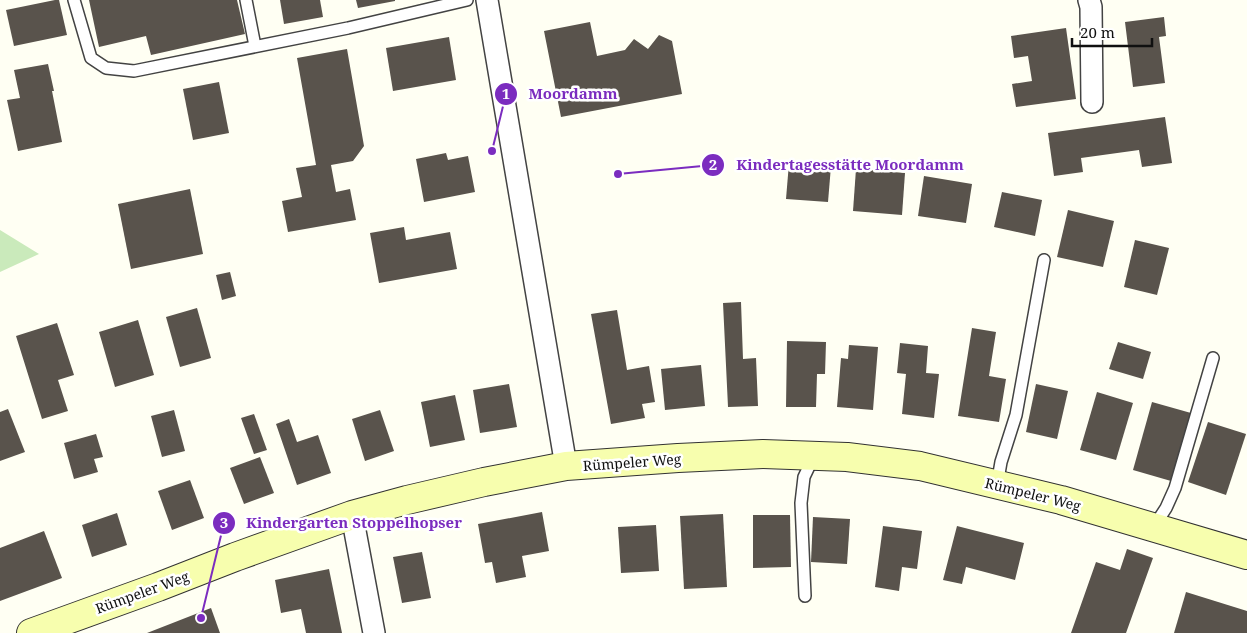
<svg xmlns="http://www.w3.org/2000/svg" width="1247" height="633" font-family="'Noto Serif',serif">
  <rect width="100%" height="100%" fill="#fffff3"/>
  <path fill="#caeabb" d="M0 229V230L39 254 0 272Z"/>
  <g fill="#59534c">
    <path d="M55 0H59L67 35 14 46 6 10Z"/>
    <path d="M89 0H237L245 34 151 55 146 36 99 47Z"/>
    <path d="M280 0H320L323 17 284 24Z"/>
    <path d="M356 0H395V1L358 8Z"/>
    <path d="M1164 17 1166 36 1159 37 1165 83 1133 87 1125 22Z"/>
    <path d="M590 22 597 56 625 50 634 39 648 49 659 35 672 41 682 94 561 117 544 31Z"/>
    <path d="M1066 28 1076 99 1016 107 1012 84 1032 81 1028 56 1014 58 1011 36Z"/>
    <path d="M449 37 456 80 393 91 386 48Z"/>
    <path d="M347 49 364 146 353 161 331 165 336 192 350 189 356 220 288 232 282 201 302 197 296 168 316 165 297 58Z"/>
    <path d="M48 64 54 91H52L62 142 18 151 7 100 20 98 14 70Z"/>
    <path d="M219 82 229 133 193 140 183 89Z"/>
    <path d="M1165 117 1172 163 1142 167 1139 150 1081 158 1083 172 1054 176 1048 133Z"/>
    <path d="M446 153 448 160 468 156 475 192 424 202 416 159Z"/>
    <path d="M789 163 831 166 828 202 786 199Z"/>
    <path d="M856 169 905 173 902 215 853 211Z"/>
    <path d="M924 176 972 184 966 223 918 216Z"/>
    <path d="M190 189 203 254 131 269 118 204Z"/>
    <path d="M1002 192 1042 200 1035 236 994 227Z"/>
    <path d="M1068 210 1114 221 1103 267 1057 257Z"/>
    <path d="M404 227 406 240 450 232 457 269 379 283 370 233Z"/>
    <path d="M1135 240 1169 248 1157 295 1124 287Z"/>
    <path d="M230 272 236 296 222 300 216 275Z"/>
    <path d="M741 302 743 359 756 358 758 406 728 407 723 303Z"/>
    <path d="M197 308 211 358 180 367 166 317Z"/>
    <path d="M617 310 627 370 649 366 655 402 642 404 645 418 611 424 591 314Z"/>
    <path d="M138 320 154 375 115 387 99 332Z"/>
    <path d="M57 323 74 375 58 380 68 411 42 419 16 336Z"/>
    <path d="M972 328 996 332 989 376 1006 379 999 422 958 416Z"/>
    <path d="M787 341 826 342 825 374H817L816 407H786Z"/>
    <path d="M1118 342 1151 352 1143 379 1109 369Z"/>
    <path d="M900 343 928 346 926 373 939 374 934 418 902 414 906 374 897 373Z"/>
    <path d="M849 345 878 347 873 410 837 407 841 358 848 359Z"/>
    <path d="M701 365 705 406 665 410 661 369Z"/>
    <path d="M509 384 517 427 480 433 473 390Z"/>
    <path d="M1036 384 1068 391 1057 439 1026 432Z"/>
    <path d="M1097 392 1133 403 1116 460 1080 450Z"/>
    <path d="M455 395 465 440 430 447 421 402Z"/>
    <path d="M1152 402 1191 413 1171 481 1133 470Z"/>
    <path d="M8 409 25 452 0 461V412Z"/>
    <path d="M174 410 185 451 162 457 151 416Z"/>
    <path d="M380 410 394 451 365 461 352 419Z"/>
    <path d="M254 414 267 450 254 454 241 418Z"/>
    <path d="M289 419 297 442 318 435 331 473 297 485 276 424Z"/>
    <path d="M1208 422 1246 434 1226 495 1188 482Z"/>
    <path d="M96 434 103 457 94 459 98 472 74 479 64 443Z"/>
    <path d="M260 457 274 493 244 504 230 468Z"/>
    <path d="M190 480 204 518 172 530 158 491Z"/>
    <path d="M542 512 549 551 522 556 526 577 496 583 492 562 485 563 478 524Z"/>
    <path d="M117 513 127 545 92 557 82 525Z"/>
    <path d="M723 514 727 587 684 589 680 516Z"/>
    <path d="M753 515H790L791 567 753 568Z"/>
    <path d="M813 517 850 519 847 564 811 562Z"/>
    <path d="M656 525 659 571 621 573 618 527Z"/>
    <path d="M883 526 922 531 917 569 902 567 899 591 875 587Z"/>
    <path d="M957 526 1024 543 1015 580 966 567 962 584 943 580Z"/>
    <path d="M44 531 62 578 0 601V548Z"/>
    <path d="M1127 549 1153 558 1126 633H1071L1096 562 1120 570Z"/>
    <path d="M422 552 431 598 402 603 393 557Z"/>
    <path d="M329 569 342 633H306L301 609 281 613 275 580Z"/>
    <path d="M1186 592 1247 611V633H1174Z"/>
    <path d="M211 608 220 633H147Z"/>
  </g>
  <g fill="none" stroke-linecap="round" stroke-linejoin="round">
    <g stroke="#434343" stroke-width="14">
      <g id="lane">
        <path d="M74 0 91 58 106 68 134 71 348 28 467 0"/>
        <path d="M246 0 255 46"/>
        <path d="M997 485 1001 462 1016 415 1044 260"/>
        <path d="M1153 528 1166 508 1175 488 1213 358"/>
        <path d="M805 596 801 503 804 477 814 456"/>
      </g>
    </g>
    <g stroke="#434343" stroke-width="24">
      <g id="street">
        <path d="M487 0 566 466"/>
        <path d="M1089 0 1091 7 1092 102"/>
        <path d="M352 515 374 633"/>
      </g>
    </g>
    <g stroke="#323232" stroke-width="30">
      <path id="secondary" d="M31 633 158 587 235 557 352 515 407 500 484 482 566 466 678 458 763 454 847 457 920 466 1061 500 1247 555"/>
    </g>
    <use href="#lane" stroke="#fff" stroke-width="11"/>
    <use href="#street" stroke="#fff" stroke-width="21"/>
    <use href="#secondary" stroke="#f7feae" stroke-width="28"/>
  </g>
  <g text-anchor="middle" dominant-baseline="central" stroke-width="5" stroke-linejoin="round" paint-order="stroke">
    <g font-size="14" fill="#101010" stroke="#fff">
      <text transform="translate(632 462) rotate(-4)">Rümpeler Weg</text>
      <text transform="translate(1033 494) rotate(14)">Rümpeler Weg</text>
      <text transform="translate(142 592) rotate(-20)">Rümpeler Weg</text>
    </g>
  </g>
  <path fill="none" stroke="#7b2cbf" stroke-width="2" d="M492 151L506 94M618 174L713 165M201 618L224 523"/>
  <g fill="#7b2cbf" stroke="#fff" stroke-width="2">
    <circle cx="492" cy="151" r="5"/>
    <circle cx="618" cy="174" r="5"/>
    <circle cx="201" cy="618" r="5"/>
    <circle cx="506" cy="94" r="12"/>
    <circle cx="713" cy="165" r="12"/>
    <circle cx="224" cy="523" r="12"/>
  </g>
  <g font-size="15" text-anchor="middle" font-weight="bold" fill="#fff">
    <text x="506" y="99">1</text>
    <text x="713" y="170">2</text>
    <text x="224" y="528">3</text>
  </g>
  <g font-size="15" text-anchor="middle" font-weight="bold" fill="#7b2cbf" stroke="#fff" stroke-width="5" stroke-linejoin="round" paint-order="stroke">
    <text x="573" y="99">Moordamm</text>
    <text x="850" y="170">Kindertagesstätte Moordamm</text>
    <text x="354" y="528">Kindergarten Stoppelhopser</text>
  </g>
  <path d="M1072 38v8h80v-8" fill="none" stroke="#101010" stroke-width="2.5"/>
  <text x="1080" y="38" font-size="15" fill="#101010" stroke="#ffffff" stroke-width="4" paint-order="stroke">20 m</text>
</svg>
